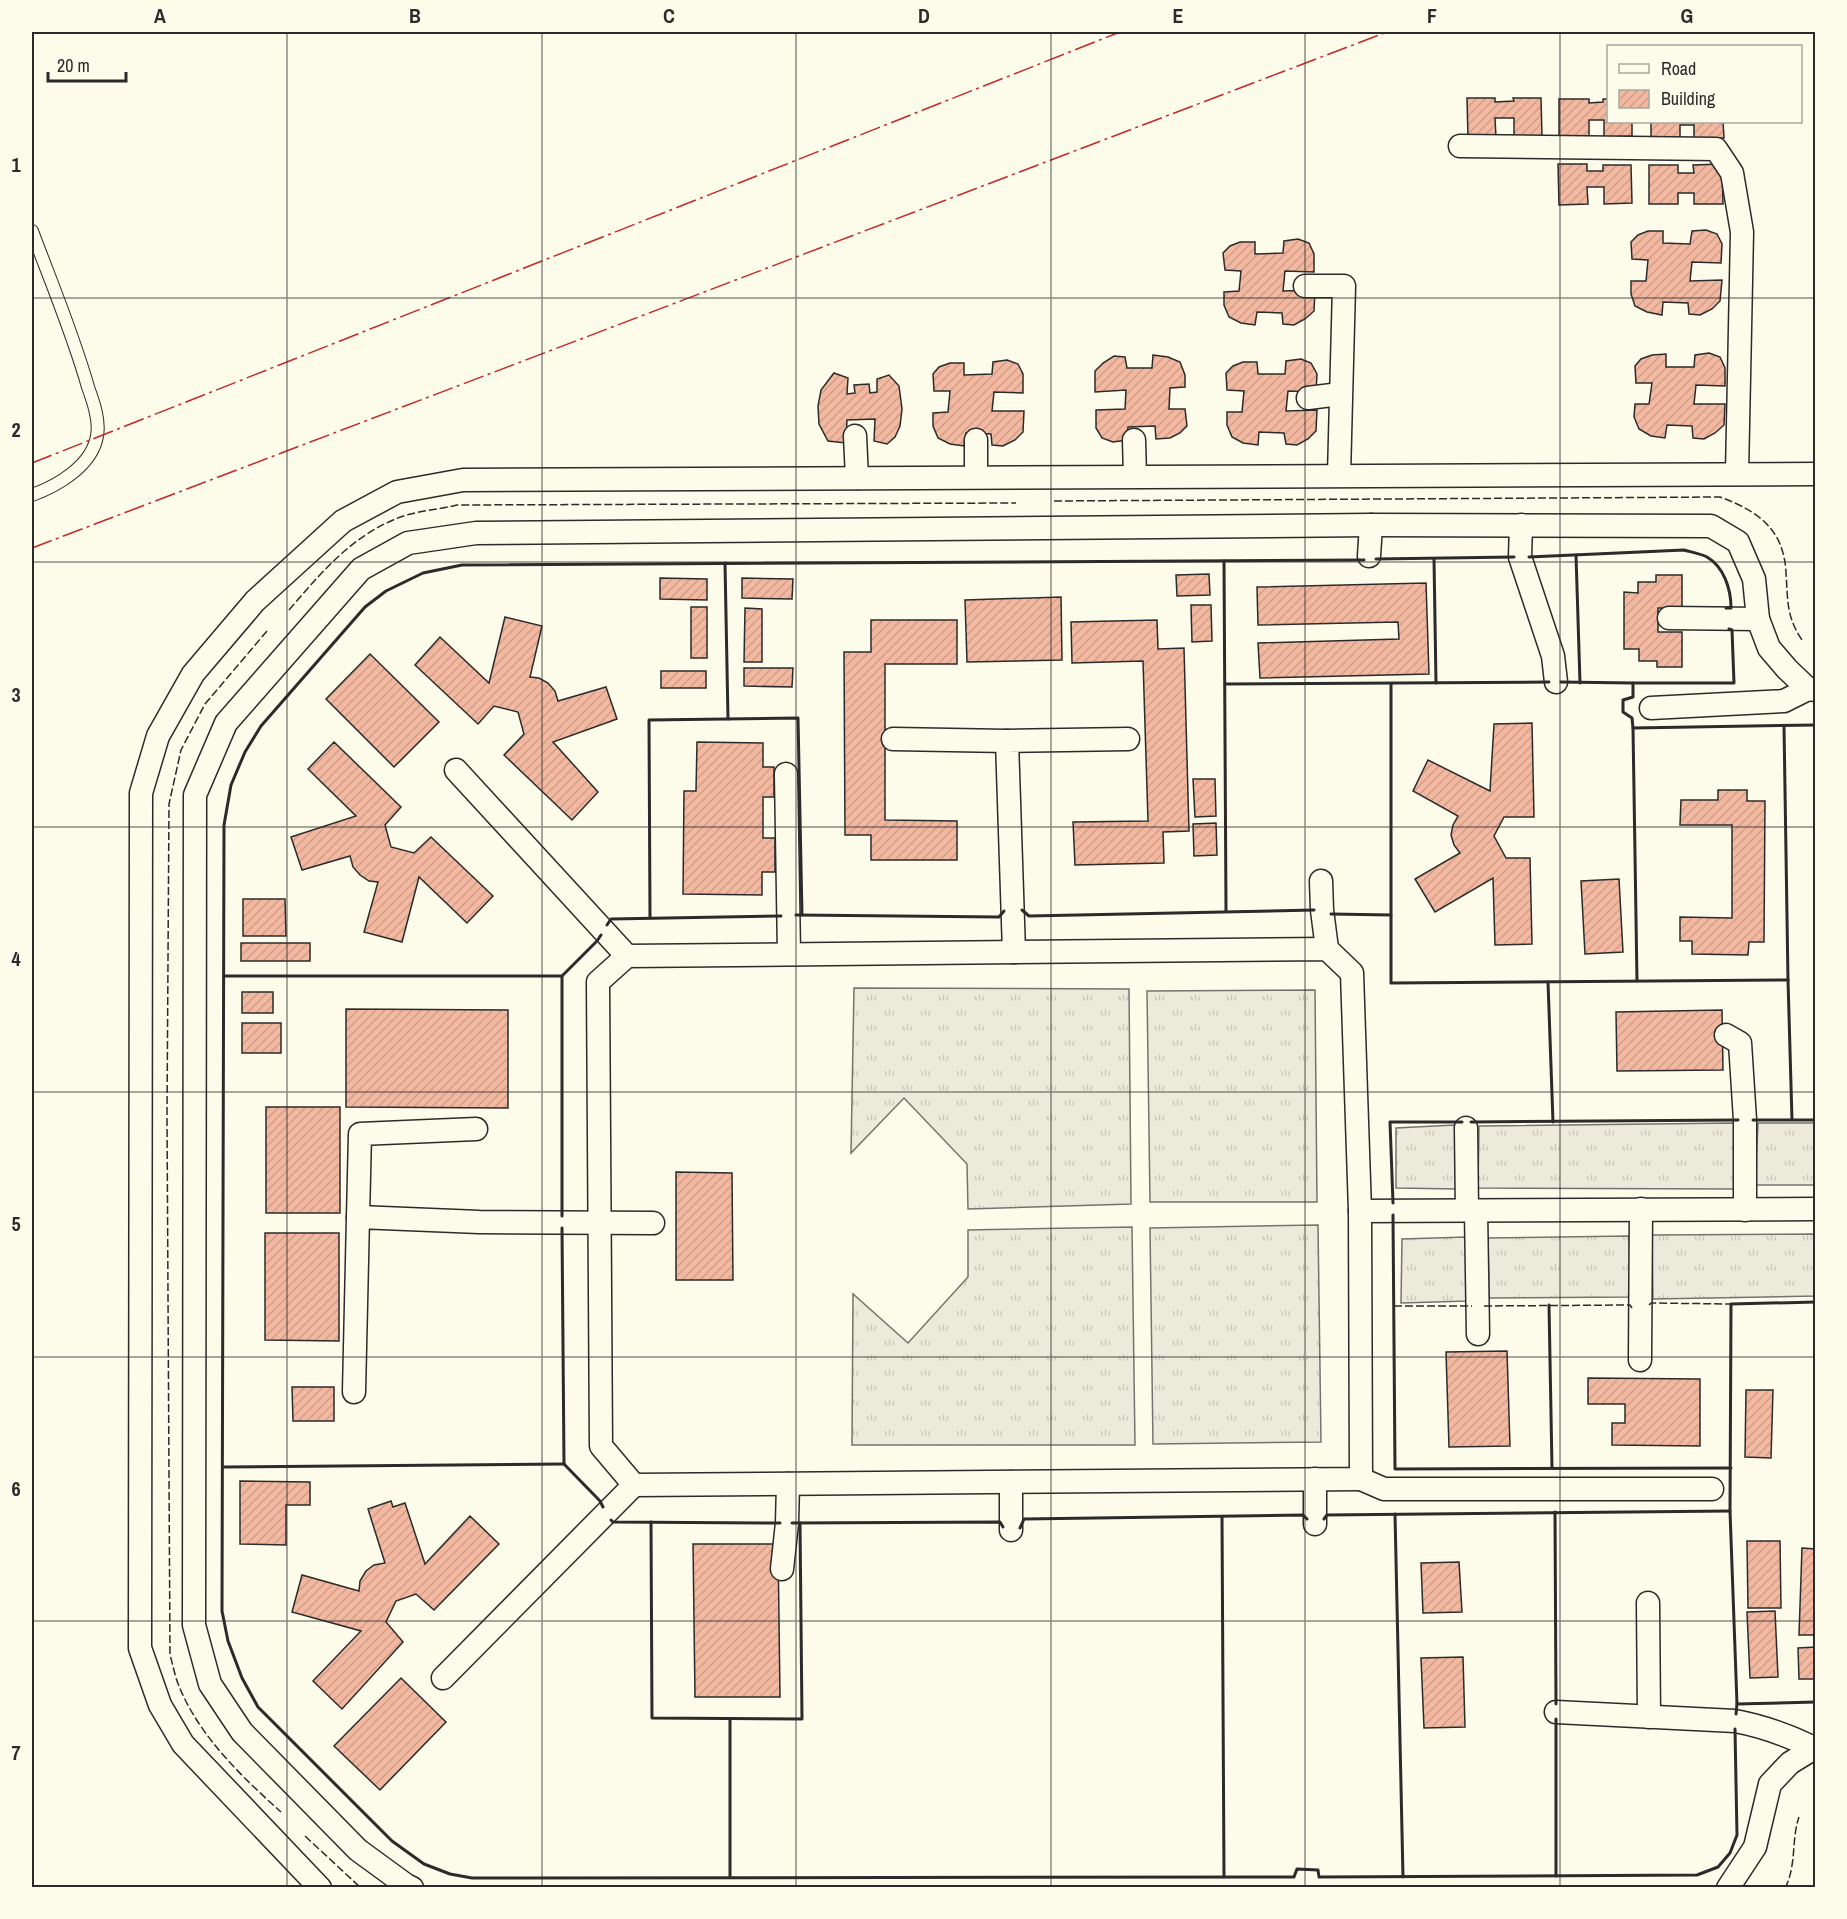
<svg xmlns="http://www.w3.org/2000/svg" width="1847" height="1919" font-family="'Archivo Narrow',sans-serif">
  <defs>
    <pattern id="grass-tufts" width="24" height="20" patternUnits="userSpaceOnUse" patternTransform="scale(1.5)"><rect width="24" height="20" fill="#ecebdb"/><path d="M3 7l-1-3M5 7V3M7 7l1-3M15 17l-1-3M17 17v-4M19 17l1-3" fill="none" stroke="#cbcabc"/></pattern>
    <pattern id="building-hatch" width="6" height="6" patternUnits="userSpaceOnUse" patternTransform="scale(1.5)"><rect width="6" height="6" fill="#f2b8a0"/><path d="M-1 1l2-2M0 6l6-6M5 7l2-2" fill="none" stroke="#d09e8a"/></pattern>
  </defs>
  <rect width="100%" height="100%" fill="#fdfbea"/>
  <g fill="url(#grass-tufts)" stroke="#74746e" stroke-width="1.5">
    <path d="M854 988 1129 989 1131 1204 968 1209 967 1164 904 1098 851 1153Z"/>
    <path d="M1315 990 1317 1202H1150L1147 991Z"/>
    <path d="M1734 1123V1189L1478 1188 1479 1126Z"/>
    <path d="M1758 1123H1815V1185H1755Z"/>
    <path d="M1455 1125 1458 1189 1396 1188V1128Z"/>
    <path d="M1318 1225 1321 1442 1153 1444 1150 1228Z"/>
    <path d="M1132 1227 1135 1445H852L853 1294 908 1343 968 1277V1230Z"/>
    <path d="M1815 1234V1296L1653 1299 1652 1235Z"/>
    <path d="M1629 1236 1631 1297 1489 1298 1488 1238Z"/>
    <path d="M1466 1237 1468 1301 1401 1303 1402 1239Z"/>
  </g>
  <g fill="url(#building-hatch)" stroke="#2b2b2b" stroke-width="1.5">
    <path d="M1467 98H1495V102L1514 101 1513 98H1541L1542 136 1514 137V118H1495L1496 138H1468Z"/>
    <path d="M1559 99H1589V103L1603 102V99H1608V122H1632V136L1604 137V120H1589V136L1559 137Z"/>
    <path d="M1651 122H1723L1724 138H1694V125H1680V137H1651Z"/>
    <path d="M1558 164H1587V171H1603V165H1631L1632 203 1604 204V187H1587L1588 204 1559 205Z"/>
    <path d="M1722 164 1723 204H1694V193H1678V204H1649V165H1678V173H1694L1693 165Z"/>
    <path d="M1706 230 1717 234 1722 244 1721 263 1692 262 1690 281 1722 280 1720 301 1712 309 1700 315 1689 314 1688 303 1663 302 1662 315 1647 312 1635 306 1631 294V281H1646L1648 260 1632 259 1631 242 1638 235 1648 231H1663V243L1690 244 1692 231Z"/>
    <path d="M1298 239 1309 243 1314 254V272L1285 271 1283 291 1315 290 1314 311 1305 319 1294 325 1283 324 1282 313 1257 312 1255 325 1241 323 1229 317 1224 305V292L1239 291 1241 271 1225 270 1223 253 1230 246 1240 242H1255V254L1283 253 1284 241Z"/>
    <path d="M1709 353 1720 357 1725 368V386L1696 385 1694 404H1725L1724 425 1715 433 1704 439 1693 438 1692 426 1667 425 1665 438 1651 436 1639 429 1634 417 1635 404H1649L1652 383H1636L1635 366 1641 359 1652 355 1666 354V367H1694L1695 355Z"/>
    <path d="M1153 355 1168 357 1180 362 1185 375V387L1170 388 1169 409H1185L1187 426 1180 433 1170 438 1156 439 1155 426 1128 427 1127 440 1113 442 1102 438 1096 428V410L1125 409 1126 390 1095 392V371L1103 363 1114 356 1125 357 1127 368H1152Z"/>
    <path d="M1301 359 1311 363 1317 374 1316 392 1288 391 1286 411 1317 410 1316 431 1308 439 1297 445 1286 444 1284 433 1259 432 1258 445 1243 443 1232 437 1227 425V412H1242L1244 391 1227 390 1226 373 1233 366 1243 362H1257L1258 374H1285L1286 361Z"/>
    <path d="M1007 360 1018 364 1023 374V393L994 392 992 411H1024L1023 432 1015 440 1003 446 992 445 991 434 966 433 964 446 950 444 938 438 933 426V413L948 412 950 391H934L933 374 939 367 950 363H964V375L992 374 993 362Z"/>
    <path d="M834 373 848 378 847 394 855 393 854 385 869 384 870 393 877 392V379L889 375 899 386 902 409 900 426 895 437 887 444 874 441 875 419 847 420 846 443 828 441 819 424 818 406 821 390Z"/>
    <path d="M1209 574 1210 595 1177 596 1176 575Z"/>
    <path d="M1656 575H1682V608H1658V632H1682V667H1657V661H1639V649H1624V592L1638 593V582H1656Z"/>
    <path d="M660 578 707 579V600L660 599Z"/>
    <path d="M742 578 793 579 792 599 742 598Z"/>
    <path d="M1426 583 1429 674 1260 678 1258 643 1399 639 1398 622 1258 625 1257 587Z"/>
    <path d="M1061 597 1062 660 967 662 965 600Z"/>
    <path d="M1191 605H1211L1212 641 1192 642Z"/>
    <rect x="691" y="607" width="16" height="51"/>
    <path d="M745 608 762 609V662H744Z"/>
    <path d="M505 617 542 626 530 677 539 678 548 683 555 691 558 701 606 687 617 719 553 742 598 792 572 820 504 755 524 734 518 712 494 706 478 724 415 665 440 637 489 683Z"/>
    <path d="M871 620H957V664H885V820L957 821V860H871V835H845L844 652H871Z"/>
    <path d="M1157 620 1158 649 1184 648 1189 831 1163 832 1164 863 1075 865 1073 822 1148 821 1143 661 1072 663 1071 622Z"/>
    <path d="M370 654 439 722 394 767 326 699Z"/>
    <path d="M744 668H793L792 687 744 686Z"/>
    <rect x="661" y="671" width="45" height="17"/>
    <path d="M1532 723 1534 817H1504L1494 836 1506 858H1530L1532 944 1495 945 1493 878 1435 912 1415 879 1460 853 1454 845 1451 835 1453 825 1458 816 1413 791 1428 760 1490 791 1494 724Z"/>
    <path d="M334 742 401 807 385 825 391 847 414 853 431 837 493 896 467 923 419 877 402 942 364 932 378 882 369 881 360 875 353 867 350 856 302 870 291 837 356 816 308 769Z"/>
    <path d="M697 742 763 743V767H774V797H763V838H775V872H762V895L683 894 684 791H696Z"/>
    <path d="M1193 779H1215L1216 816 1195 817Z"/>
    <path d="M1718 790H1747V801H1765L1764 942H1749L1748 955 1692 954V941H1680V917L1732 918V825H1680L1681 800H1718Z"/>
    <path d="M1216 823 1217 855 1194 856 1193 824Z"/>
    <path d="M1619 879 1623 952 1585 954 1581 881Z"/>
    <path d="M243 899H285L286 936H243Z"/>
    <rect x="241" y="943" width="69" height="18"/>
    <rect x="242" y="992" width="31" height="21"/>
    <path d="M346 1009 508 1010V1108L346 1107Z"/>
    <path d="M1722 1010 1723 1070 1617 1071 1616 1012Z"/>
    <rect x="242" y="1023" width="39" height="30"/>
    <rect x="266" y="1107" width="74" height="106"/>
    <path d="M676 1172 732 1173 733 1280H676Z"/>
    <path d="M265 1233H339V1341L265 1340Z"/>
    <path d="M1507 1351 1510 1446 1449 1447 1446 1352Z"/>
    <path d="M1588 1378 1700 1379V1446L1612 1445V1423H1625V1404H1588Z"/>
    <path d="M292 1387H334V1421H293Z"/>
    <path d="M1746 1390H1773L1771 1458 1745 1457Z"/>
    <path d="M240 1481 310 1482V1505H286V1545L240 1544Z"/>
    <path d="M391 1501 393 1507 405 1503 425 1564 470 1516 499 1544 434 1610 416 1594 396 1601 386 1622 403 1642 342 1709 313 1681 361 1631 292 1612 302 1575 359 1591 360 1581 366 1571 374 1565 385 1563 368 1509Z"/>
    <path d="M1747 1541H1780L1781 1608H1748Z"/>
    <path d="M693 1544H778L780 1697H695Z"/>
    <path d="M1802 1548 1816 1549V1635H1799Z"/>
    <path d="M1459 1562 1462 1612 1423 1613 1421 1563Z"/>
    <path d="M1775 1611 1778 1677 1750 1678 1747 1612Z"/>
    <path d="M1816 1647V1679H1799L1798 1648Z"/>
    <path d="M1463 1657 1465 1727 1424 1728 1421 1658Z"/>
    <path d="M401 1678 446 1722 380 1790 334 1746Z"/>
  </g>
  <g fill="none" stroke-linecap="round" stroke-linejoin="round">
    <g stroke="#2b2b2b" stroke-width="14">
      <path id="service" d="M32 231C51 282 73 334 88 387 93 401 100 420 97 436 92 466 57 486 32 495"/>
    </g>
    <g stroke="#2b2b2b" stroke-width="25">
      <g id="minor">
        <path d="M1460 146 1716 149 1732 173 1742 232 1737 474"/>
        <path d="M1305 286H1344L1339 475"/>
        <path d="M1308 398 1340 394"/>
        <path d="M855 436 857 478"/>
        <path d="M976 440V477"/>
        <path d="M1134 440 1135 476"/>
        <path d="M1521 525 1520 557 1553 656 1556 682"/>
        <path d="M1369 556 1371 525"/>
        <path d="M1669 618 1758 619"/>
        <path d="M1651 708 1784 701 1808 689"/>
        <path d="M893 739 1007 741"/>
        <path d="M456 770 627 956"/>
        <path d="M786 774 789 954"/>
        <path d="M1321 881 1322 910 1327 949"/>
        <path d="M1327 949 1352 973 1360 1211 1361 1479 634 1485 601 1446 598 982 627 956Z"/>
        <path d="M1014 952 1007 741 1128 739"/>
        <path d="M1726 1035 1740 1043 1745 1120V1210"/>
        <path d="M1466 1128 1467 1210"/>
        <path d="M1360 1211 1816 1209"/>
        <path d="M1476 1211 1478 1334"/>
        <path d="M358 1217 360 1134 476 1129"/>
        <path d="M1640 1360 1641 1209"/>
        <path d="M354 1392 358 1217 479 1222 653 1223"/>
        <path d="M1315 1479V1524"/>
        <path d="M1361 1479 1384 1489H1712"/>
        <path d="M1011 1530V1482"/>
        <path d="M782 1569 787 1523 788 1484"/>
        <path d="M1648 1603 1649 1717"/>
        <path d="M443 1678 634 1485"/>
        <path d="M1556 1712 1735 1721C1762 1726 1787 1735 1812 1747"/>
        <path d="M320 1888 183 1744 160 1705 140 1648 141 793 158 736 193 674 255 601 343 521 397 492 463 480 1816 474"/>
        <path d="M412 1888 406 1885 358 1850 242 1732 210 1684 194 1625 195 795 226 723 361 569 408 543 476 533 1371 525 1711 526 1738 542 1754 579 1758 619 1769 648 1787 669 1808 689 1816 690"/>
        <path d="M1728 1888 1755 1847 1770 1784 1790 1763 1816 1747"/>
      </g>
    </g>
    <use href="#service" stroke="#fdfbea" stroke-width="12"/>
    <use href="#minor" stroke="#fdfbea" stroke-width="22"/>
    <g stroke="#2b2b2b" stroke-width="1.5" stroke-dasharray="8 3" stroke-linecap="butt">
      <path d="M1054 501 1720 497C1758 511 1784 529 1786 573 1788 601 1786 616 1802 640"/>
      <path d="M289 610C320 574 349 539 393 520 412 511 437 510 457 505L1016 503"/>
      <path d="M267 631 205 704 181 750 169 804 167 1115 170 1655C173 1665 175 1677 179 1686 199 1736 242 1777 281 1812"/>
      <path d="M1649 1305 1651 1303 1731 1304"/>
      <path d="M1394 1306H1472"/>
      <path d="M1484 1306 1630 1305 1632 1308"/>
      <path d="M305 1836 361 1888"/>
      <path d="M1785 1888C1797 1865 1791 1840 1799 1817"/>
    </g>
    <g stroke="#2b2b2b" stroke-width="3">
      <path d="M1576 555 1580 683"/>
      <path d="M1529 557 1684 550C1691 552 1701 554 1707 557 1724 567 1731 589 1731 608H1726"/>
      <path d="M1376 559 1514 557"/>
      <path d="M1434 559 1436 683"/>
      <path d="M1364 560 462 565 423 573 386 591 365 607 261 726 245 752 231 785 224 825 222 1611 228 1641 242 1678 258 1707 392 1841 424 1864 450 1874 472 1878 1294 1877 1297 1869 1318 1870 1319 1877 1697 1875 1718 1867 1730 1853 1737 1835 1735 1729"/>
      <path d="M1224 561 1226 911"/>
      <path d="M725 563 728 719"/>
      <path d="M1729 629 1732 630 1734 683H1633V697L1623 700V712L1632 718 1633 728 1816 725"/>
      <path d="M1561 682 1633 683"/>
      <path d="M1225 684 1549 682"/>
      <path d="M1391 684V915"/>
      <path d="M1633 728 1637 981"/>
      <path d="M1022 910 1029 916 1314 910"/>
      <path d="M1331 914 1391 915V983L1788 980 1784 726"/>
      <path d="M796 915 999 917 1004 911"/>
      <path d="M650 918 649 720 798 718 802 915"/>
      <path d="M607 925 611 919 781 916"/>
      <path d="M224 976H562"/>
      <path d="M1788 980 1792 1120"/>
      <path d="M1548 982 1553 1122"/>
      <path d="M1753 1120H1816"/>
      <path d="M1471 1122 1738 1120"/>
      <path d="M1393 1203 1390 1122H1462"/>
      <path d="M1393 1215 1395 1469 1731 1468"/>
      <path d="M562 1216V976L597 941 601 935"/>
      <path d="M562 1228 564 1464 600 1501 603 1507"/>
      <path d="M1549 1305 1552 1468"/>
      <path d="M223 1467 564 1464"/>
      <path d="M1555 1512 1556 1704"/>
      <path d="M1395 1514 1403 1877"/>
      <path d="M1222 1517 1224 1877"/>
      <path d="M1324 1519 1327 1515 1730 1511"/>
      <path d="M611 1520 613 1522 780 1523"/>
      <path d="M651 1522 652 1718 802 1719 800 1523"/>
      <path d="M792 1523 1000 1522 1003 1527"/>
      <path d="M1020 1528 1024 1519 1303 1515 1307 1519"/>
      <path d="M1737 1704 1730 1511 1731 1304 1816 1302"/>
      <path d="M1736 1714 1737 1704 1816 1702"/>
      <path d="M730 1719V1877"/>
      <path d="M1556 1719V1876"/>
    </g>
    <g stroke="#c62828" stroke-width="1.5" stroke-dasharray="21 4.5 3 4.5" stroke-linecap="butt">
      <path d="M32 463 1120 32"/>
      <path d="M32 548 1387 32"/>
    </g>
  </g>
  <path fill="none" stroke="#2b2b2b" stroke-width="1.5" stroke-opacity="0.55" d="M287 32V1888M542 32V1888M796 32V1888M1051 32V1888M1305 32V1888M1560 32V1888M32 298H1816M32 562H1816M32 827H1816M32 1092H1816M32 1357H1816M32 1621H1816"/>
  <rect width="1847" height="1919" fill="none" stroke="#fdfbea" stroke-width="66"/>
  <rect x="1607" y="45" width="195" height="78" fill="#fdfbea" stroke="#a9a89e" stroke-width="1.5"/>
  <rect x="1619" y="64" width="30" height="9" fill="#fdfbea" stroke="#a9a89e" stroke-width="1.5"/>
  <text x="1661" y="75" font-size="18" fill="#2b2b2b">Road</text>
  <rect x="1619" y="90" width="30" height="18" fill="url(#building-hatch)" stroke="#a9a89e" stroke-width="1.5"/>
  <text x="1661" y="105" font-size="18" fill="#2b2b2b">Building</text>
  <path d="M48 72v9h78v-9" fill="none" stroke="#2b2b2b" stroke-width="3"/>
  <text x="57" y="72" font-size="18" fill="#2b2b2b" stroke="#fdfbea" stroke-width="4.5" paint-order="stroke">20 m</text>
  <rect x="33" y="33" width="1781" height="1853" fill="none" stroke="#2b2b2b" stroke-width="2"/>
  <g font-size="20" text-anchor="middle" font-weight="bold" fill="#2b2b2b">
    <text x="160" y="23">A</text>
    <text x="415" y="23">B</text>
    <text x="669" y="23">C</text>
    <text x="924" y="23">D</text>
    <text x="1178" y="23">E</text>
    <text x="1432" y="23">F</text>
    <text x="1687" y="23">G</text>
    <text x="16" y="172">1</text>
    <text x="16" y="437">2</text>
    <text x="16" y="702">3</text>
    <text x="16" y="966">4</text>
    <text x="16" y="1231">5</text>
    <text x="16" y="1496">6</text>
    <text x="16" y="1760">7</text>
  </g>
</svg>
